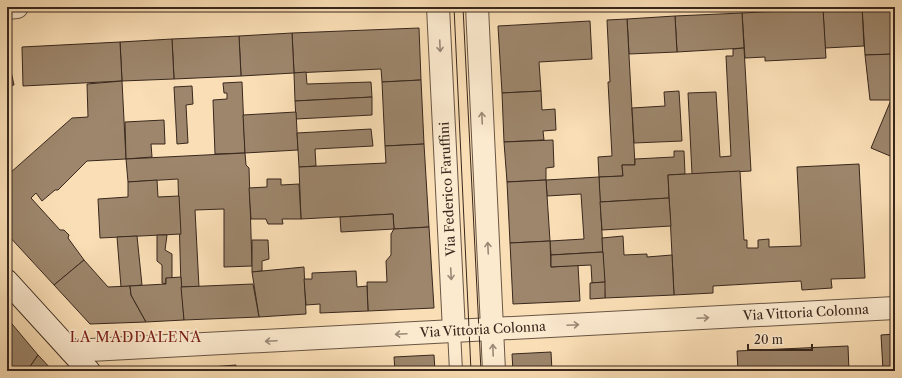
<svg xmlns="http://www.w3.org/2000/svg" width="902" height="378" font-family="'Libre Caslon Text',serif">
  <rect width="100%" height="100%" fill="#fadeb5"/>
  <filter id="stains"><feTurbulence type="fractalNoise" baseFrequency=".005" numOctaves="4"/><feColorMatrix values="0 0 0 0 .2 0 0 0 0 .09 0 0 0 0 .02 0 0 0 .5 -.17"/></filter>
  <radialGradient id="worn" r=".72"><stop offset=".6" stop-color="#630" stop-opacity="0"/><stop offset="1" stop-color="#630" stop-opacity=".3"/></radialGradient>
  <g fill="#9d866c" stroke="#38271d">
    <path d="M862 7H895V54L865 55Z"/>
    <path d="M862 7 864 46 825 48 823 9Z"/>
    <path d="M823 9 826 58 765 61V57L745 58 742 13Z"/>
    <path d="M742 13 744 48 677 52 675 16Z"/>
    <path d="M675 16 677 52 629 54 627 19Z"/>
    <path d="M627 19 635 165H622L623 176 599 177 598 157 612 156 608 82H610L607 20Z"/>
    <path d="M590 21 592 59 539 62 541 91 502 93 498 26Z"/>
    <path d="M419 28 421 80 382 82 381 69 294 73 292 33Z"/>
    <path d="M292 33 294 73 241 76 239 36Z"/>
    <path d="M239 36 241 76 174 79 172 39Z"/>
    <path d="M172 39 174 79 122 81 120 42Z"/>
    <path d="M120 42 122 81 23 86 22 47Z"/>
    <path d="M744 48 751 171 692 174 688 93 716 92 720 157 731 156 726 56H733V49Z"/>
    <path d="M7 53 14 85 7 86Z"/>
    <path d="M895 54V100H870L865 55Z"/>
    <path d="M306 72 307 84 371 82 372 97 295 101 294 73Z"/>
    <path d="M421 80 424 144 385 146 382 82Z"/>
    <path d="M122 81 126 159 87 161 58 190H55L42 201 36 193 31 198 60 230H64L69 235 68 238 84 260 54 285 7 234V170L10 173 72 118 88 117 87 84Z"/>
    <path d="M242 82 245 153 215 154 213 100 227 99V93H224L223 83Z"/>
    <path d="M192 86 193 104 186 105 188 143 177 144 174 87Z"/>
    <path d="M541 91 542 110 555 109 556 130 543 131 544 140 504 142 502 93Z"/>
    <path d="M679 91 682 141 634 143 632 108 665 106 664 92Z"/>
    <path d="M372 97V115L296 119 295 101Z"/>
    <path d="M891 100H895V158L871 148Z"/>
    <path d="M296 112 298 150 245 153 243 115Z"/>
    <path d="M164 120 165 144H151L152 157 126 159 125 122Z"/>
    <path d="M371 129 373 146 315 149 316 166 299 167 297 133Z"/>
    <path d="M553 140 554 167 546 168V180L507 182 504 142Z"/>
    <path d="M424 144 429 227 394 229 393 214 301 219 299 167 386 163 385 146Z"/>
    <path d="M674 151H684L685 174 668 175 669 198 600 202 599 177 623 176 622 165H635V159L674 157Z"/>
    <path d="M245 153 246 165 249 168 252 266 224 267V209L195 210 199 287H181L178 179 128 182 126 159Z"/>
    <path d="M859 164 865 278 831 279 832 288 802 290 801 281 713 286V293L674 295 668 175 740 171 744 240H747V248H758V240L769 239V247L801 246 797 167Z"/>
    <path d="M599 177 603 252 551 255 550 241 584 239 581 194 547 196 546 180Z"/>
    <path d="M267 179H281V185L299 184 301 219H282L283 224H268L266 219H251L249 188 267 187Z"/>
    <path d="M157 180 158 197 179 196 181 234 100 238 98 199 128 197V182Z"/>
    <path d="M546 180 550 241 510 243 507 182Z"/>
    <path d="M669 198 671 226 602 230 600 202Z"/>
    <path d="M393 214 394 229 341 232 340 217Z"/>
    <path d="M429 227 434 308 368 311 367 282H387L386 261 391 255V234L394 229Z"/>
    <path d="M157 235H167L165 250 172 254V279L166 278V284L162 283V265L157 261Z"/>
    <path d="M137 236 142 285 121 287 117 237Z"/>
    <path d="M623 236 624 255 647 254V257L672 255 674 295 605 298 602 238Z"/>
    <path d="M252 240H268L269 259 262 261V271L252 272Z"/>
    <path d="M550 241 551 267 578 265 580 301 513 304 510 243Z"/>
    <path d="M603 252 605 282 592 283 591 265 551 267V255Z"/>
    <path d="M84 260 108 287 130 286 131 295 146 322 90 324 54 285Z"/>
    <path d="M304 267 306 314 259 317 252 272Z"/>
    <path d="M356 271 357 287 367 286 368 311 320 313V304L306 305 304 279H312V273Z"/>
    <path d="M181 277 184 320 146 322 131 295 130 286 166 284V278Z"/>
    <path d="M605 282V298L590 299V283Z"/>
    <path d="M253 284 259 317 184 320 181 287Z"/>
    <path d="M7 318 38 355 27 371H10L7 368Z"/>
    <path d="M895 334V370H883L881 335Z"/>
    <path d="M848 346 849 371H738L737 351Z"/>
    <path d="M551 352 552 371H513L512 354Z"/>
    <path d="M38 355 53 371H27Z"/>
    <path d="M434 355 435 371H395L394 357Z"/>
    <path d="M236 365V371H174V370Z"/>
    <path d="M655 367V371H619V369Z"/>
  </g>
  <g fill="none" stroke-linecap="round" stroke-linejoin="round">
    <g stroke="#685543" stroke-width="14">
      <path id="lane" d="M454 331 456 371"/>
    </g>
    <g stroke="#685543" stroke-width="24">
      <g id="street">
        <path d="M438 7 454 331"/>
        <path d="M477 7 494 371"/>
        <path d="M7 8 17 7"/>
        <path d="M71 351 895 308"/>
      </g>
    </g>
    <g stroke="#38271d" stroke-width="24">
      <path id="secondary" d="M7 281 89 371"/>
    </g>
    <use href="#lane" stroke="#fceacf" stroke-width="12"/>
    <use href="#street" stroke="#fceacf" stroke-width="22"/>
    <use href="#secondary" stroke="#fceacf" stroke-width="22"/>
    <g stroke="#38271d" stroke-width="1">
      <path d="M454 7 471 371"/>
      <path d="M463 7 481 371"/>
    </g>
  </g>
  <defs><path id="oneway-shaft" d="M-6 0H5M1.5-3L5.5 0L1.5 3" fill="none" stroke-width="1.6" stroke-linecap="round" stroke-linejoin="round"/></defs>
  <g stroke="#9a8876">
    <use href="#oneway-shaft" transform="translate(440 46) rotate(87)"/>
    <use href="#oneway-shaft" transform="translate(482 118) rotate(-93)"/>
    <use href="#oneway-shaft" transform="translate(488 248) rotate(-93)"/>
    <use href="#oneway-shaft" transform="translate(451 274) rotate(87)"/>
    <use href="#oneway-shaft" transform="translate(703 318) rotate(-3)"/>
    <use href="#oneway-shaft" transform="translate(573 325) rotate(-3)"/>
    <use href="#oneway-shaft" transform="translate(401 334) rotate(177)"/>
    <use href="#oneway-shaft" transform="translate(271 341) rotate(177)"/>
    <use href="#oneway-shaft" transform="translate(493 350) rotate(-92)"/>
  </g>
  <g text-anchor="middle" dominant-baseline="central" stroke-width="3.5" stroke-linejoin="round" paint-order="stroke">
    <g font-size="13" fill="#38271d" stroke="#fceacf">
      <text transform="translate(447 189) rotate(-93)">Via Federico Faruffini</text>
      <text transform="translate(806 312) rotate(-3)">Via Vittoria Colonna</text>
      <text transform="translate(483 329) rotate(-3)">Via Vittoria Colonna</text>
    </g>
    <g font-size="14" letter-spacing="1" fill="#7a1f14" stroke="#fceacf">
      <text x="136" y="337">LA MADDALENA</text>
    </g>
  </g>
  <rect width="902" height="378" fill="none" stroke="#fadeb5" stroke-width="24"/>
  <rect x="8" y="8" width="886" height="362" fill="none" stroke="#38271d" stroke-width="2"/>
  <rect x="12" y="12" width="878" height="354" fill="none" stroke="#38271d"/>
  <path d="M748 344v6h64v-6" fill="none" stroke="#38271d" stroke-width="2"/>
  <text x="754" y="344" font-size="12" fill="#38271d" stroke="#fceacf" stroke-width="3" paint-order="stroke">20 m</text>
  <rect width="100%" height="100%" filter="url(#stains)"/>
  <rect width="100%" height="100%" fill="url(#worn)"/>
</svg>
